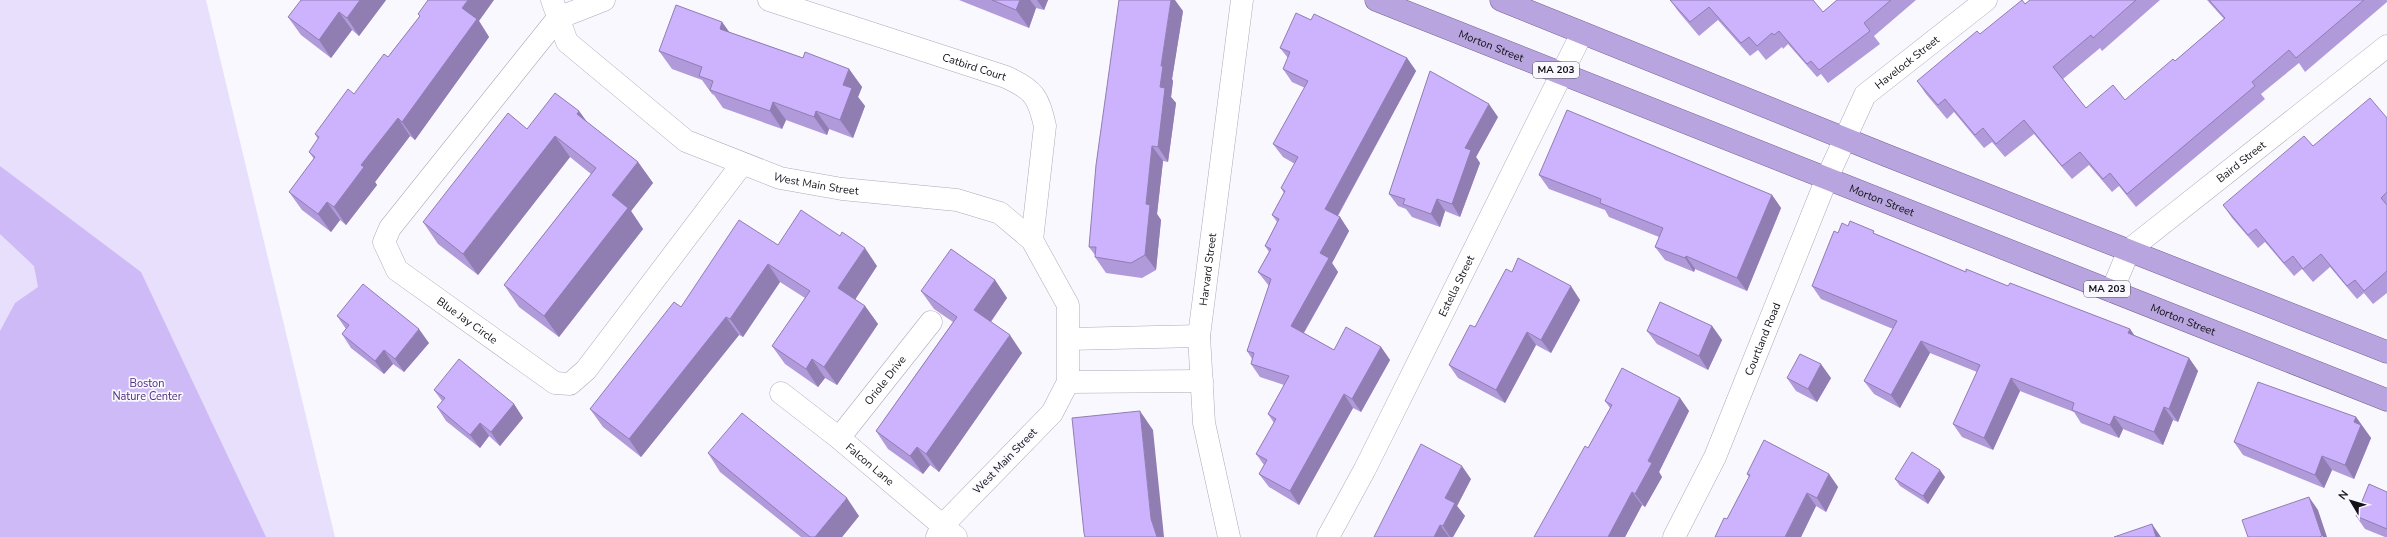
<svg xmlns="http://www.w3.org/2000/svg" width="2387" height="537" font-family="'Nunito Sans',sans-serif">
  <rect width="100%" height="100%" fill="#faf8ff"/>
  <path fill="#e7dffb" d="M0 0H206L335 537H0Z"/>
  <path fill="#cebaf6" d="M0 166 141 272 266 537H0V331L15 303 38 287 34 266 0 234Z"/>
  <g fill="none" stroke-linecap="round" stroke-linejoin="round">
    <g stroke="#aea9b9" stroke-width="23">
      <g id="minor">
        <path id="s1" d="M552 0 567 42 686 141 780 178 842 189 957 200 1000 213 1032 240 1068 305V382L1052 413 942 526 937 537"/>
        <path id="s2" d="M604 0 558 18 390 228 384 242 397 270 555 383 570 384 586 370 742 164"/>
        <path id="s3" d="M769 0 1006 77C1034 90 1038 96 1045 126L1032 240"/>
        <path id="s4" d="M2112 291 2129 250 2387 46"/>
        <path d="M1069 339 1199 336"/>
        <path d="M1068 382 1202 381"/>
        <path id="s5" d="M781 393 839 438 956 537"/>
        <path id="s6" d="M839 438 931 322"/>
        <path id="s7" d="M1328 537 1365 469 1582 33"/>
        <path id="s8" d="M1674 537 1715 457 1827 178 1865 95 1986 0"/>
      </g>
    </g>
    <g stroke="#aea9b9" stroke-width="23">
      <g id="secondary">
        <path id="s9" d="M1229 537 1204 423 1199 336 1242 0"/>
      </g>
    </g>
    <g stroke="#746394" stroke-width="23">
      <g id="trunk">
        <path id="s10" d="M1376 0 2387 400"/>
        <path d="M1501 0 1888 156 2387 352"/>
      </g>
    </g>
    <use href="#minor" stroke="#fff" stroke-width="22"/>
    <use href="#secondary" stroke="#fff" stroke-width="22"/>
    <use href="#trunk" stroke="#b8a4de" stroke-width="22"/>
  </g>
  <g fill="#b09ada">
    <path d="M386 0 359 36 352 30 331 58 301 35 288 17Z"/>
    <path d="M959 0H1048L1044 10 1036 8 1029 28Z"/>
    <path d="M1670 0 1823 12 1837 0H1916L1874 36 1880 44 1828 83 1821 74 1817 77 1788 44 1783 49 1782 47 1766 60 1758 50 1750 56 1718 20 1699 36 1678 11Z"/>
    <path d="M2030 0H2160L2102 51 2100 48 2063 79 2086 108 2125 100 2175 61 2224 19 2207 0H2387V2L2305 72 2299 63 2261 94 2265 99 2136 207 2119 186 2112 192 2089 165 2072 179 2034 134 2005 157 1992 142 1984 148 1954 112 1947 119 1926 94 1917 81 1980 34 2025 4Z"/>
    <path d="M1183 11 1172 79 1173 81 1171 97 1176 103 1168 162 1163 161 1157 214 1161 220 1156 270 1142 278 1106 273 1095 257V255L1089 247Z"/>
    <path d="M418 14 479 21 489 37 415 140 410 136 375 182 377 185 346 225 340 220 331 232 302 210 289 192 314 159 309 152 318 139 315 134 354 94 388 57 420 16Z"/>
    <path d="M1311 20 1407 58 1416 71 1338 216 1340 217 1349 231 1332 263 1338 272 1304 333 1334 350 1381 347 1390 360 1361 412 1353 408 1299 505 1269 487 1259 474 1264 465 1256 454 1274 423 1268 414 1284 385 1260 377 1251 364 1252 359 1247 351 1269 286 1258 272 1269 252 1265 246 1277 222 1272 215 1284 193 1281 188 1295 164 1283 157 1273 144 1305 88 1292 82 1283 69 1288 58 1280 48Z"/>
    <path d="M722 22 729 32 803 58 849 69 862 87 858 97 865 106 853 138 829 129 827 135 786 120 782 129 723 108 714 95 712 94 702 80 672 69 659 51Z"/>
    <path d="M579 111 588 123 638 162 653 183 631 211 643 229 559 337 519 307 504 285 591 174 570 157 478 275 438 244 423 222 527 129Z"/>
    <path d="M1498 117 1476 157 1480 163 1460 217 1445 211 1440 227 1412 217 1406 209 1398 206 1389 194Z"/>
    <path d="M2387 118V293L2373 304 2364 293 2357 299 2330 267 2313 282 2302 269 2294 276 2265 242 2258 248 2232 218 2223 205 2313 146Z"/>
    <path d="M1539 175 1772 195 1781 208 1747 291 1695 269 1694 272 1665 260 1655 247 1659 237 1609 217 1605 210 1549 189Z"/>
    <path d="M1848 226 1878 235 1966 272 2130 329 2134 335 2189 358 2198 371 2178 422 2173 420 2163 445 2123 429 2119 438 2081 423 2074 412 2020 391 1993 450 1962 437 1953 424 1977 372 1930 353 1900 408 1874 394 1864 381 1893 329 1821 299 1812 286 1838 233Z"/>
    <path d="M778 245 877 266 855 299 865 306 878 324 837 385 825 378 818 387 785 364 772 346 805 298 780 282 743 337 739 335 641 457 603 427 590 409 681 307Z"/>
    <path d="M1512 272 1580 300 1551 353 1536 345 1505 403 1458 378 1449 365Z"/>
    <path d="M995 280 1007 298 991 322 1022 353 939 472 930 465 923 474 888 449 876 431 953 322 934 309 921 291Z"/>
    <path d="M337 316 429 343 404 372 393 364 384 374 351 348 342 334 346 329Z"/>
    <path d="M1712 326 1722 340 1708 370 1657 344 1647 331Z"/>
    <path d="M1787 378H1831L1817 402 1796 391Z"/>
    <path d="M434 390 514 404 523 418 500 446 489 436 480 448 446 421 437 407 442 401Z"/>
    <path d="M1680 398 1689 411 1659 472 1662 477 1645 507 1642 505 1625 537H1534L1588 448 1610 408 1605 401Z"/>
    <path d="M2356 417 2371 438 2354 479 2332 470 2324 488 2243 455 2234 442Z"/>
    <path d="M708 453 859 516 842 537H801L720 472Z"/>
    <path d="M1747 474H1829L1838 487 1826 512 1816 506 1801 537H1715L1727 519 1749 477Z"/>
    <path d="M1945 477 1928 504 1900 486 1895 479Z"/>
    <path d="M1471 479 1457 506 1465 516 1453 537H1374Z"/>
    <path d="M2387 492V537H2385L2365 529 2356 516Z"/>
  </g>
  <g fill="#907db2">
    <path d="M360 0H386L359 36 347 18Z"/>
    <path d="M468 0H494L479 21 489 37 415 140 402 122 462 8Z"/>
    <path d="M1020 0H1030L1036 8 1029 28 1016 10Z"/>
    <path d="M1037 0H1048L1044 10Z"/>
    <path d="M1171 0H1175L1183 11 1172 79 1173 81 1171 97 1176 103 1168 162 1158 147 1161 66Z"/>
    <path d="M339 12 352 30 331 58 319 40Z"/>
    <path d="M722 22 735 40 720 29Z"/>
    <path d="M1407 58 1416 71 1334 222 1325 209Z"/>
    <path d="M849 69 862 87 858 97 865 106 853 138 840 120 843 85Z"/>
    <path d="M773 102 786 120 782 129 770 111Z"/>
    <path d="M1489 104 1498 117 1476 157 1480 163 1460 217 1452 204 1465 148Z"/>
    <path d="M579 111 594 132 577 114Z"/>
    <path d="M816 111 829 129 827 135 814 117Z"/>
    <path d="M398 118 410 136 375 182 377 185 346 225 334 207 361 165Z"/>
    <path d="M555 136 570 157 478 275 463 254Z"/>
    <path d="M1152 146 1163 161 1157 214 1161 220 1156 270 1145 255 1146 204Z"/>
    <path d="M638 162 653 183 631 211 643 229 559 337 544 316 612 195Z"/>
    <path d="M1772 195 1781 208 1747 291 1737 278Z"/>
    <path d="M1437 199 1445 211 1440 227 1431 214Z"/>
    <path d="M327 202 340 220 331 232 318 214Z"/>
    <path d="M1340 217 1349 231 1332 263 1338 272 1300 339 1291 326 1320 253Z"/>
    <path d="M865 248 877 266 851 306 838 288Z"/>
    <path d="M1686 256 1695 269 1694 272 1685 258Z"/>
    <path d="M768 264 780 282 743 337 730 319Z"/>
    <path d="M995 280 1007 298 986 328 974 310Z"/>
    <path d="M1571 286 1580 300 1551 353 1541 340Z"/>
    <path d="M865 306 878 324 837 385 824 367Z"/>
    <path d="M726 317 739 335 641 457 629 439Z"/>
    <path d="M1712 326 1722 340 1708 370 1699 356Z"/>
    <path d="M419 329 429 343 404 372 395 359Z"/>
    <path d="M2130 329 2139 342 2128 333Z"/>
    <path d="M1527 332 1536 345 1505 403 1496 390Z"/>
    <path d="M1010 335 1022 353 939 472 926 454Z"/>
    <path d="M1921 341 1930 353 1900 408 1891 395Z"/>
    <path d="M1381 347 1390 360 1361 412 1352 399Z"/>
    <path d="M384 350 393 364 384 374 375 361Z"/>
    <path d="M2189 358 2198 371 2178 422 2169 409Z"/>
    <path d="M812 359 825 378 818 387 806 369Z"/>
    <path d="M1821 364 1831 378 1817 402 1808 389Z"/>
    <path d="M2011 378 2020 391 1993 450 1984 438Z"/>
    <path d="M1344 394 1353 408 1299 505 1290 491Z"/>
    <path d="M1680 398 1689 411 1659 472 1662 477 1645 507 1635 494 1648 461Z"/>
    <path d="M514 404 523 418 500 446 491 432Z"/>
    <path d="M2164 407 2173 420 2163 445 2154 432Z"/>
    <path d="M1140 411 1153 430 1164 537H1157L1151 519Z"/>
    <path d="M2114 416 2123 429 2119 438 2110 425Z"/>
    <path d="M2356 417 2371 438 2354 479 2345 465 2354 422Z"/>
    <path d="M480 423 489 436 480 448 470 435Z"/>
    <path d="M917 447 930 465 923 474 910 456Z"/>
    <path d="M2322 456 2332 470 2324 488 2315 475Z"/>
    <path d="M1462 466 1471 479 1457 506 1465 516 1453 537H1450L1443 526 1445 498Z"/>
    <path d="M1940 470 1945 477 1928 504 1923 496Z"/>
    <path d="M1829 474 1838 487 1826 512 1817 498Z"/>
    <path d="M1632 492 1642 505 1625 537H1608Z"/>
    <path d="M1807 493 1816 506 1801 537H1785Z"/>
    <path d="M2309 497 2318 510 2327 537H2323L2322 536Z"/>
    <path d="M847 498 859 516 842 537H815Z"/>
    <path d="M2152 524 2161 537H2156Z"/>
    <path d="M1440 525 1449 537H1434Z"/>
  </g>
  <g fill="#cdb3fe" stroke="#907db2">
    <path d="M301 0H360L347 18 339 12 319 40 288 17Z"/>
    <path d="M428 0H468L462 8 477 19 402 122 398 118 361 165 364 167 334 207 327 202 318 214 289 192 315 157 309 152 319 137 315 134 348 89 354 94 384 54 388 57 420 16 418 14Z"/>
    <path d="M992 0H1020L1016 10Z"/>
    <path d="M1119 0H1171L1161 66H1163L1160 87 1165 88 1158 147 1152 146 1146 204 1150 205 1145 255 1131 263 1095 257 1096 247H1089L1096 165Z"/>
    <path d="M1670 0H1813L1823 12 1837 0H1891L1864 23 1870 31 1819 70 1811 61 1807 64 1779 31 1774 35 1772 33 1757 46 1749 37 1741 43 1709 7 1690 22Z"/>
    <path d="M2022 0 2025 4 2030 0H2136L2093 38 2091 35 2053 67 2086 108 2113 85 2125 100 2173 59 2175 61 2225 18 2209 0H2364L2296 58 2289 50 2252 82 2255 86 2127 194 2110 173 2103 179 2080 152 2062 166 2024 120 1996 144 1983 128 1975 135 1945 99 1938 105 1917 81 1977 31 1980 34Z"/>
    <path d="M676 5 722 22 720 29 803 58 805 52 849 69 843 85 852 88 840 120 816 111 814 117 773 102 770 111 710 90 713 81 699 76 702 67 659 51Z"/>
    <path d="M1296 13 1311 20 1314 14 1407 58 1325 209 1340 217 1320 253 1329 258 1291 326 1334 350 1346 327 1381 347 1352 399 1344 394 1290 491 1259 474 1267 460 1256 454 1276 419 1268 414 1289 376 1251 364 1254 353 1247 351 1271 279 1258 272 1271 249 1265 246 1279 219 1272 215 1285 191 1281 188 1298 157 1273 144 1308 81 1283 69 1290 52 1280 48Z"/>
    <path d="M1430 71 1489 104 1465 148 1471 150 1452 204 1437 199 1431 214 1403 204 1405 199 1389 194Z"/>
    <path d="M555 93 579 111 577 114 638 162 612 195 628 208 544 316 504 285 596 168 555 136 463 254 423 222 508 113 527 129Z"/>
    <path d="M2370 98 2387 118V192L2381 198 2387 205V271L2364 291 2355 280 2347 286 2321 254 2303 269 2293 256 2284 263 2256 229 2248 235 2223 205 2304 136 2313 146Z"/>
    <path d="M1567 110 1772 195 1737 278 1686 256 1685 258 1655 247 1663 228 1600 203 1601 199 1539 175Z"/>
    <path d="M801 210 840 236 842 232 865 248 838 288 865 306 824 367 812 359 806 369 772 346 810 291 768 264 730 319 726 317 629 439 590 409 674 302 681 307 739 220 778 245Z"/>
    <path d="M1850 221 1874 231 1873 233 1966 272V269L2008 286 2010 283 2130 329 2128 333 2189 358 2169 409 2164 407 2154 432 2114 416 2110 425 2072 410 2074 403 2011 378 1984 438 1953 424 1980 365 1921 341 1891 395 1864 381 1897 321 1812 286 1834 231 1838 233 1842 223 1848 226Z"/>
    <path d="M951 249 995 280 974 310 1010 335 926 454 917 447 910 456 876 431 957 317 921 291Z"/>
    <path d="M1518 258 1571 286 1541 340 1527 332 1496 390 1449 365 1470 325 1475 327 1506 269 1512 272Z"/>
    <path d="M363 284 419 329 395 359 384 350 375 361 342 334 349 325 337 316Z"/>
    <path d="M1660 302 1712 326 1699 356 1647 331Z"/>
    <path d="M1800 354 1821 364 1808 389 1787 378Z"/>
    <path d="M459 359 514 404 491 432 480 423 470 435 437 407 445 398 434 390Z"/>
    <path d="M1622 368 1680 398 1648 461 1652 463 1635 494 1632 492 1608 537H1534L1585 446 1588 448 1612 405 1605 401Z"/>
    <path d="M2258 382 2356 417 2354 422 2361 425 2345 465 2322 456 2315 475 2234 442Z"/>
    <path d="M1140 411 1151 519 1157 537H1085L1084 533 1072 418Z"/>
    <path d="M742 413 847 498 815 537H810L708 453Z"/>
    <path d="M1764 440 1829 474 1817 498 1807 493 1785 537H1715L1724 518 1727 519 1750 475 1747 474Z"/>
    <path d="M1421 444 1462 466 1445 498 1455 503 1443 526 1440 525 1434 537H1374Z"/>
    <path d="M1912 452 1940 470 1923 496 1895 479Z"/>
    <path d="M2369 484 2387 492V529L2356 516Z"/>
    <path d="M2309 497 2322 536 2319 537H2248L2242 520Z"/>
    <path d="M2152 524 2156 537H2114Z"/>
  </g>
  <g text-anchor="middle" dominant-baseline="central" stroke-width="3.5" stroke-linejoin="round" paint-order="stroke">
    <g fill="#faf8ff" stroke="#59575d" stroke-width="1">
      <rect x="1533" y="62" width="46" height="16" rx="3"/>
      <rect x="2084" y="281" width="46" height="16" rx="3"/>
    </g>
    <g font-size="10" font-weight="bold" fill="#141218">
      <text x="1556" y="70">MA 203</text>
      <text x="2107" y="289">MA 203</text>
    </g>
    <g font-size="11" fill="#141218" stroke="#faf8ff">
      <text stroke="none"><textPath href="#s10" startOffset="124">Morton Street</textPath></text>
      <text stroke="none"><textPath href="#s8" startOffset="535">Havelock Street</textPath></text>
      <text stroke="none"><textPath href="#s3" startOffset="216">Catbird Court</textPath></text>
      <text stroke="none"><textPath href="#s4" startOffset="187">Baird Street</textPath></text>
      <text stroke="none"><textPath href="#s1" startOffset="337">West Main Street</textPath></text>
      <text stroke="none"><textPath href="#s10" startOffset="544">Morton Street</textPath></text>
      <text stroke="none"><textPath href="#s9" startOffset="271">Harvard Street</textPath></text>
      <text stroke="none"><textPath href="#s7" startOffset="282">Estella Street</textPath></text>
      <text stroke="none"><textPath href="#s10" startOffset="868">Morton Street</textPath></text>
      <text stroke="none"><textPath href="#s2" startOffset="451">Blue Jay Circle</textPath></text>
      <text stroke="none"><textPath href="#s8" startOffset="217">Courtland Road</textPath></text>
      <text stroke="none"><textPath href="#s6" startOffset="74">Oriole Drive</textPath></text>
      <text transform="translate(1005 461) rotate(-46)">West Main Street</text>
      <text stroke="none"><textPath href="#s5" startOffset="114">Falcon Lane</textPath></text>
    </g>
    <g font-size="11" fill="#522e83" stroke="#faf8ff">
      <text x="147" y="383">Boston<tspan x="147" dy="13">Nature Center</tspan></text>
    </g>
  </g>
  <g transform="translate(2351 501) rotate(308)" stroke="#faf8ff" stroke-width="3" paint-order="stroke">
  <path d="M0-3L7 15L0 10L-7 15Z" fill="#141218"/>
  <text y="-6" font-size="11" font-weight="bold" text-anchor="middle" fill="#141218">N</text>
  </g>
</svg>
